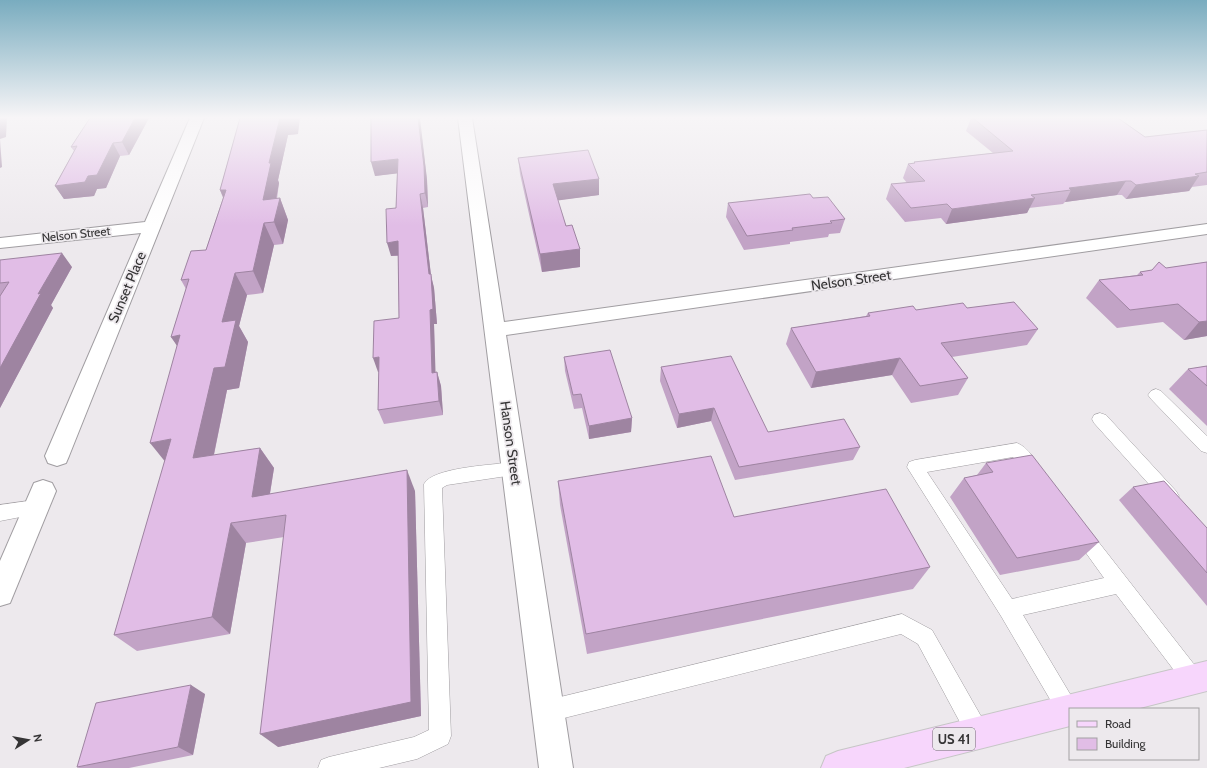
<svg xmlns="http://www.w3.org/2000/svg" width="1207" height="768" font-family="Cabin,sans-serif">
  <rect width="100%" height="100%" fill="#ede9ed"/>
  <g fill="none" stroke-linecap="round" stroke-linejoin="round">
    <g stroke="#a09da1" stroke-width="1">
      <g id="service">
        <path d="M1156 389 1161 391 1207 436V453L1201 451 1151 399 1148 395 1151 391Z"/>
        <path d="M1100 413 1106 415 1176 491 1179 496 1176 501 1170 503 1164 501 1094 423 1092 419 1094 415Z"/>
        <path d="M1017 443C1028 447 1037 462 1042 472L1040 477C1026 482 1020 467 1013 457L927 472 1012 599 1104 578 1071 532 1074 526 1080 524 1086 526 1200 672 1203 679 1200 686 1193 689 1186 686 1116 594 1023 615 1079 709H1070V720L1061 718 1001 616 907 467 909 462 915 460Z"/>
        <path d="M514 462 520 464 522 469 520 474 447 485 442 488 451 736 448 744 417 759 379 768H318L321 760 329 757 414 737 429 730 424 484C433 467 494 465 514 462Z"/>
        <path d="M35 500 41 503 44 508 41 513 0 521V505Z"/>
        <path d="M902 614 932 630 986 725 989 733 986 741 978 744 970 741 918 644 901 634 548 722 540 719 537 711 540 703 548 700Z"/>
      </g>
    </g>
    <g stroke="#a09da1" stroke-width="2">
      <g id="minor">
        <path d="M190 118H204L69 456 66 463 57 466 48 463 45 456 141 233 0 248V238L145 222Z"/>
        <path d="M458 118H472L504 322 1207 224V234L506 335 573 768H539Z"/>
        <path d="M43 480 52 483 56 491 10 603 0 606V561L34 483Z"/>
      </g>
    </g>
    <g stroke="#c6c6c6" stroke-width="2">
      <path id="primary" d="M1207 661V691L1136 709H1070V726L904 768H821L826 756 838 751Z"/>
    </g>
    <use href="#service" fill="#fff" fill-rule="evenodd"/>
    <use href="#minor" fill="#fff" fill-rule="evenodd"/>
    <use href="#primary" fill="#f7d6fc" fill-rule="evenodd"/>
  </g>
  <g fill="#c2a3c6">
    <path d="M90 118H149L129 155 120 156 106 188 97 189 94 196 64 199 55 186 74 151 71 147Z"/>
    <path d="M240 118 298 134 288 135 278 180 279 183 277 199 280 198 288 220 283 244 274 245 263 293 247 295 239 326 248 342 239 388 227 390 214 455 260 448 274 468 270 494 415 491 421 716 278 747 284 537 246 543 230 634 137 651 114 635 165 461 177 345 171 337 186 289 181 280 206 250 223 198 220 190Z"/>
    <path d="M971 118H1118L1145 137 1207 130V185L1192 187 1189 191 1126 199 1122 195H1117L1065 202 1063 204 1029 208 1027 213 946 224 941 218 905 222 886 199 891 184 907 183 903 178 908 164 914 163V162L993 153 966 131Z"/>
    <path d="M420 122 427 180 428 207 423 208 431 276 434 288 437 324H434L435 372H437L441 386 443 415 384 424 378 410 379 372H378L399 318 398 256H391L396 208 397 173 375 176Z"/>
    <path d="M518 158 599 179V195L558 200 566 226 580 267 542 272 520 174Z"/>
    <path d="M813 198 845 219 840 233 829 234 828 237 790 242V244L744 250 726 217 728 203Z"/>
    <path d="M0 260 72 267 51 305 53 308 0 408Z"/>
    <path d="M1207 262V336L1184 340 1163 322 1117 328 1086 298 1099 280 1137 275 1140 272Z"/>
    <path d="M967 308 1038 329 1027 345 952 357 968 378 958 395 911 403 892 375 811 388 786 344 791 328 866 316 868 313Z"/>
    <path d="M564 357 632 418 631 432 589 439 582 408 574 409 565 371Z"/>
    <path d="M1207 366V426L1169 389 1188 369Z"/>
    <path d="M661 367 768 432 860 447 853 460 735 480 711 421 677 428 660 381Z"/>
    <path d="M986 463 1099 542 1079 560 1000 575 950 497 964 478 977 475Z"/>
    <path d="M558 481 930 567 913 589 587 654 560 505Z"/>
    <path d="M1133 487 1207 528V606L1119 500Z"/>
    <path d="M205 694 193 755 129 768H79L77 767Z"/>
  </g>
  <g fill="#9e84a1">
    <path d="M0 118H7L6 137 0 139 2 167 0 168Z"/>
    <path d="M135 118H149L129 155 122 142Z"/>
    <path d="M280 118H300L298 134 288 135 278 180 279 183 272 221 263 200 269 163Z"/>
    <path d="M418 118H420L427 180 428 207 425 193Z"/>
    <path d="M113 143 120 156 106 188 97 189 94 196 64 199 55 186Z"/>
    <path d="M398 159 401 173 375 176 371 162Z"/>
    <path d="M1199 176 1189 191 1126 199 1136 185Z"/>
    <path d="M599 179V195L554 201 553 184Z"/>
    <path d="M1126 181 1117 195 1065 202 1071 190 1069 188Z"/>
    <path d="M220 190H226L230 212Z"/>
    <path d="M420 194 423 208 431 275 434 288 437 324H434L436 387 432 373 429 274Z"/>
    <path d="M280 198 288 220 283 244 274 222Z"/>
    <path d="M1035 198 1027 213 946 224 952 209Z"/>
    <path d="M264 223 274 245 263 293 253 271Z"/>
    <path d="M398 241 402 255 391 256 387 243Z"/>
    <path d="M580 249V267L542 272 540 254Z"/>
    <path d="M62 253 72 267 51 305 53 308 0 408V368L38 294Z"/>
    <path d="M235 273 247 295 239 326 248 342 239 388 227 390 209 478 193 458 222 322Z"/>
    <path d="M1207 321V336L1184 340 1199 322Z"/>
    <path d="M180 335 186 359 171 337Z"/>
    <path d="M379 357 384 371 378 372 373 358Z"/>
    <path d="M900 358 892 375 811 388 816 372Z"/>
    <path d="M437 372 441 386 443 415 439 401Z"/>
    <path d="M714 408 711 421 677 428 679 414Z"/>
    <path d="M632 418 631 432 589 439V426Z"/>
    <path d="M171 439 167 464 150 443Z"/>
    <path d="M260 448 274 468 266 517 252 497Z"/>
    <path d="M407 470 415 491 421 716 278 747 260 734Z"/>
    <path d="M231 523 246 543 230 634 212 617Z"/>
    <path d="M191 685 205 694 193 755 178 747Z"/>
  </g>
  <g fill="#e1bde6" stroke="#9e84a1">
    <path d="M90 118H135L122 142 113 143 97 175 88 176 85 182 55 186 77 146 71 147Z"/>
    <path d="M240 118H280L269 163H271L263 200 280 198 274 222 264 223 253 271 235 273 222 322 236 320 225 367 214 368 193 458 260 448 252 497 407 470 411 702 260 734 286 515 231 523 212 617 114 635 171 439 150 443 180 335 171 337 189 279 181 280 191 251 206 250 226 190H220Z"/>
    <path d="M371 118H418L424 166 425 193 420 194 429 274H431L433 309 430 310 432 373 437 372 439 401 378 410 379 357 373 358 374 321 399 318 398 241 387 243 386 209 396 208 398 159 371 162Z"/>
    <path d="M973 118H1118L1145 137 1207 130V172L1195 174 1199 176 1136 185 1131 181H1126L1069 188 1071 190 1031 195 1035 198 952 209 947 204 911 208 891 184 925 181 908 164 915 163 914 162 1013 151Z"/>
    <path d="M588 150 599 179 553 184 566 226 572 225 580 249 540 254 518 158Z"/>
    <path d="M810 194 813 198 828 197 845 219 830 221 832 223 792 228 793 230 747 236 728 203Z"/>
    <path d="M62 253 38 294 41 293 0 368V296L9 282 0 283V260Z"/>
    <path d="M1159 262 1166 268 1207 262V321L1199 322 1178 304 1130 310 1099 280 1143 275 1140 272 1152 270Z"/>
    <path d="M1014 302 1038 329 941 343 968 378 920 386 900 358 816 372 791 328 870 316 868 313 913 306 916 310 963 303 967 308Z"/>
    <path d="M610 350 632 418 589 426 581 394 573 395 564 357Z"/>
    <path d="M731 356 768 432 844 419 860 447 739 467 714 408 679 414 661 367Z"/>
    <path d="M1207 366V386L1188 369Z"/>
    <path d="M1032 455 1099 542 1017 558 964 478 993 472 986 463Z"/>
    <path d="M711 456 734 517 886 489 930 567 586 634 558 481Z"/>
    <path d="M1164 481 1207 528V573L1133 487Z"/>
    <path d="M191 685 178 747 77 767 96 703Z"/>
  </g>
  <linearGradient id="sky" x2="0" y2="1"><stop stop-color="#79acbf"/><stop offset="0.52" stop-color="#f7f5f7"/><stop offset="1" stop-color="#f7f5f7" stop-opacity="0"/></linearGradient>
  <rect width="1207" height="226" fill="url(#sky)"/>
  <g text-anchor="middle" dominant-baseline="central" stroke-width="3.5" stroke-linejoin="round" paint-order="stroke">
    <g font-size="12" fill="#353435" stroke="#ede9ed">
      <text transform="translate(76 234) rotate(-6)">Nelson Street</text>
    </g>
    <rect fill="#ede9ed" stroke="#6c6a6c" stroke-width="1" x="933" y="728" width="42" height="22" rx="3"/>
    <g font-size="13" font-weight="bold" fill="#353435">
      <text x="954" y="739">US 41</text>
    </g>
    <g font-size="14" fill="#353435" stroke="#ede9ed">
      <text transform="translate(851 280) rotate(-8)">Nelson Street</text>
      <text transform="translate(127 287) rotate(-67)">Sunset Place</text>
      <text transform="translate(511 443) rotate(82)">Hanson Street</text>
    </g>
  </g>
  <rect x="1069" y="708" width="130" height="52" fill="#ede9ed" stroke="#a3a1a3"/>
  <rect x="1077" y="721" width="20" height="6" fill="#f7d6fc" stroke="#a3a1a3"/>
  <text x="1105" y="728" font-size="12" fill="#353435">Road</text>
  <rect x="1077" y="738" width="20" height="12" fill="#e1bde6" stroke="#a3a1a3"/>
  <text x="1105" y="748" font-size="12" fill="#353435">Building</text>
  <g transform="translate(28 740) rotate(79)" stroke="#ede9ed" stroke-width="3" paint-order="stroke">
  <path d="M0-3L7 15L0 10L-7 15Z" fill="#353435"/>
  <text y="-6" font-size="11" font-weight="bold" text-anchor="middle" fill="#353435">N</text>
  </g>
</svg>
